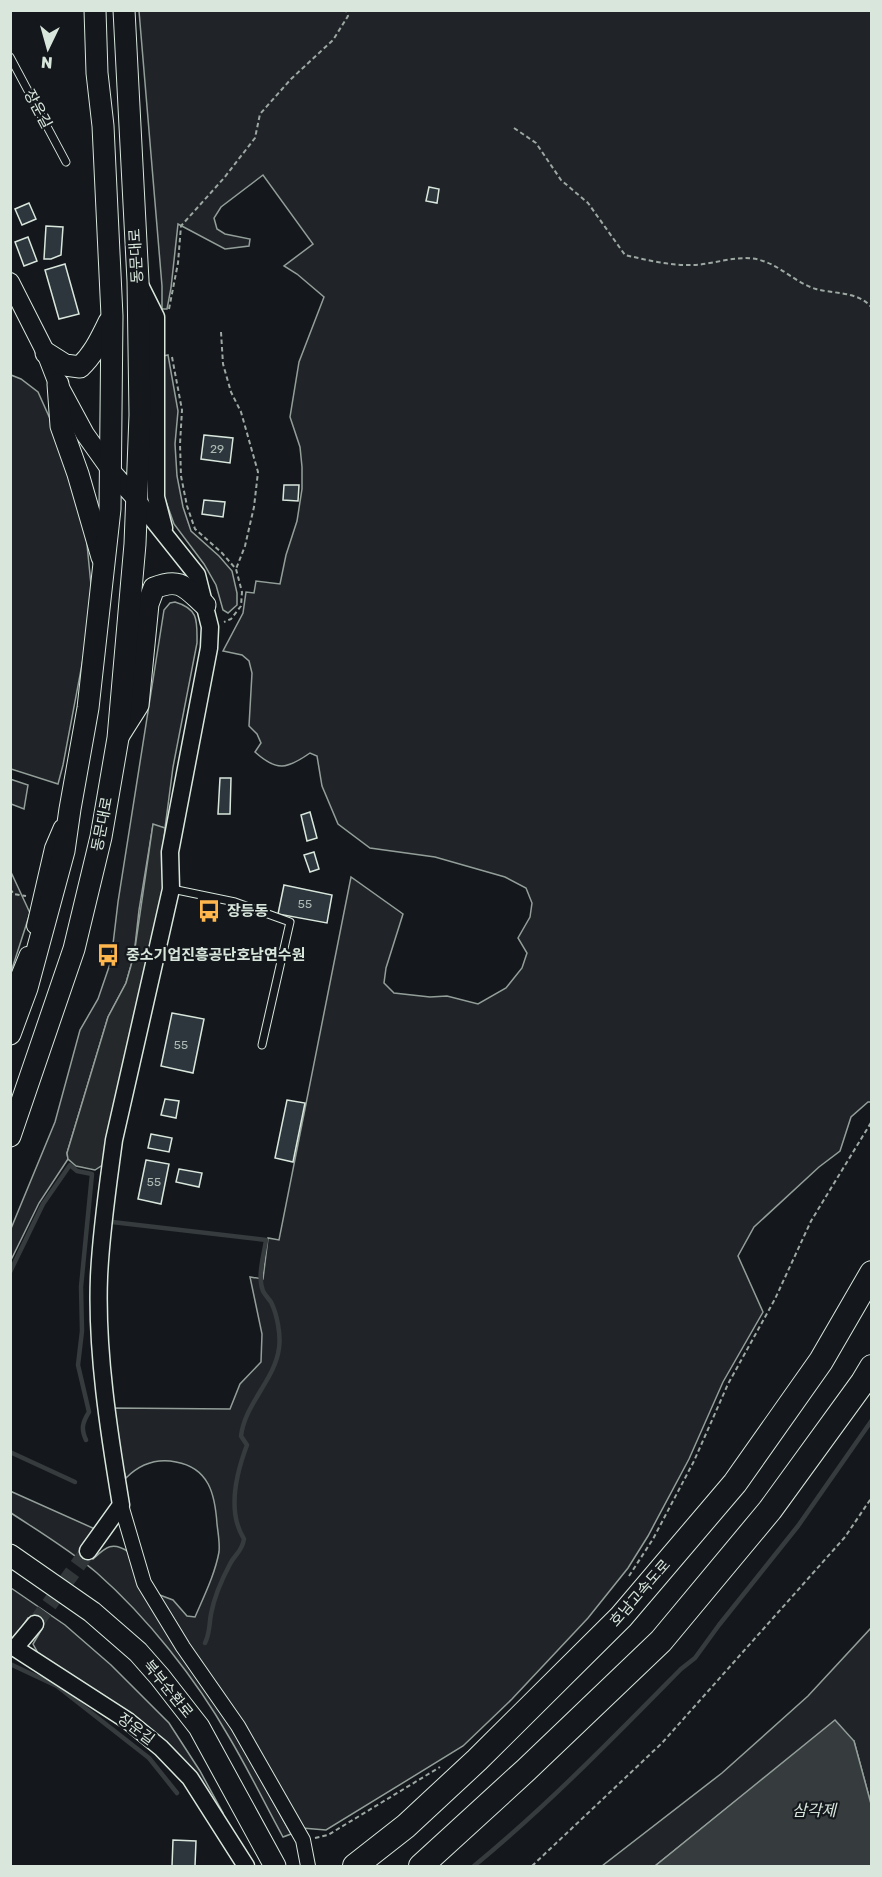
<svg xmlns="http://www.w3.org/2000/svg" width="882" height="1877" font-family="Rubik,'Noto Sans KR',sans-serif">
  <rect width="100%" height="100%" fill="#14181c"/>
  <g fill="#202428" stroke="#939e99" stroke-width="1.5">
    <path d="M139 11H871V1102H868L851 1117 840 1151 819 1167 754 1227 738 1256 763 1312 723 1382 689 1459 648 1536 628 1568 588 1618 512 1699 463 1746 326 1830 302 1828 157 1594 173 1600 187 1616 195 1617C204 1596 215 1574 219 1552 220 1543 218 1533 217 1524 215 1494 209 1468 176 1462 156 1458 139 1465 126 1478L119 1455 114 1408 230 1409 240 1384 261 1362 262 1334 250 1277 263 1279 268 1238 279 1240 351 877 403 914 386 968 384 983 394 993 430 997 447 996 478 1004 506 988 522 968 527 953 518 938 530 917 532 903 526 888 505 877 435 857 370 848 338 824 322 786 317 756 310 753C287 769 277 772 255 752L261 743 257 734 249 726 252 673 249 661 242 655 223 651 243 613 246 592 254 593 256 581 280 584 286 555 297 521 302 489V467L300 447 290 417 299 362 324 297 297 274 284 266 313 244 263 175 221 207 214 218 217 229 225 234 250 239 249 246 225 249 178 224 171 288 167 309H162V286Z"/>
    <path d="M168 355 178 411 175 444 177 476 183 507 191 531 219 556 232 571 237 593V605L228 613 223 610 216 585 204 564 174 524 164 496 163 356Z"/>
    <path d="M11 375 21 379 38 392 73 470 86 534 92 595 87 638 63 765 58 784 11 769Z"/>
    <path d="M175 602C199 609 197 621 197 643L173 767 165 828 153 825 139 910 134 955 126 983 108 1017 67 1153 68 1159 39 1203 11 1260 10 1231 55 1122 80 1030 98 999 111 961 118 902 164 610 170 603Z"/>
    <path d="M10 779 28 785 24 809 11 804Z"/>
    <path d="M10 870 30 913 11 972H10Z"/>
    <path d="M10 1491 95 1529 82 1548 93 1559C106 1547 112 1541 129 1552L233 1729 291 1834 283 1837C265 1804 248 1769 229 1737 196 1679 147 1617 97 1573 70 1550 40 1532 11 1513Z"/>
    <path d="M11 1588 65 1625 111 1665 169 1723 200 1771 223 1813 220 1815 163 1744 38 1653 33 1644 43 1627 28 1618 11 1644Z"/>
    <path d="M871 1628V1804L854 1741 736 1801 655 1866H602L722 1773 808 1696Z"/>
  </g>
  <path fill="#24282b" stroke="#939e99" stroke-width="1.5" d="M153 824 165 828 163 850V909L104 1164 95 1170 76 1166 68 1159 67 1153 108 1017 126 983 134 955Z"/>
  <path fill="#363b3e" stroke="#939e99" stroke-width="1.5" d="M835 1720 854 1741 871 1804V1866H655Z"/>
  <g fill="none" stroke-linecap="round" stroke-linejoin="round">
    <g stroke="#363b3e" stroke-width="4.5">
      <path d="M112 1222 266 1240C264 1255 257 1276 263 1291 265 1295 268 1298 271 1302 277 1314 281 1335 279 1348 275 1380 245 1403 241 1436L247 1445C236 1474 227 1512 244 1539 242 1552 235 1554 230 1564 222 1579 214 1598 211 1614 209 1625 210 1633 205 1643"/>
      <path d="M10 1272 43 1204 70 1165 77 1171 92 1174 81 1287 82 1331 78 1365 89 1412C82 1423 81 1429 86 1440"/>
      <path d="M10 1452 75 1482"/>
      <path d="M10 1664 57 1686 149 1758 177 1793"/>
      <path d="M474 1866C547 1806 614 1737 681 1669L695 1658 719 1625 798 1526 872 1420"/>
    </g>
  </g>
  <g fill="#2c363c" stroke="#d8e6dc" stroke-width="1.5">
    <path d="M429 187 439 189 437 203 426 201Z"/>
    <path d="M29 203 36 219 22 225 15 209Z"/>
    <path d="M46 226 63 227 61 255 51 259H44Z"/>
    <path d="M28 237 37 261 24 266 15 242Z"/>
    <path d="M65 264 79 314 59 319 45 270Z"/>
    <path d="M204 435 233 438 230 463 201 459Z"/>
    <path d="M284 485H299L298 501 283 500Z"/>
    <path d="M204 500 225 502 223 517 202 514Z"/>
    <path d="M220 778H231L230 814H218Z"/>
    <path d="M310 812 317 838 307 841 301 815Z"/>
    <path d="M314 852 319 869 310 872 304 855Z"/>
    <path d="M284 885 332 895 327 923 278 914Z"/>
    <path d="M172 1013 204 1019 193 1073 161 1066Z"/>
    <path d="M165 1099 179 1101 176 1118 161 1115Z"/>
    <path d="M287 1100 305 1103 293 1162 275 1158Z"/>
    <path d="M151 1134 172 1138 169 1152 148 1148Z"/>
    <path d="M146 1160 169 1164 161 1204 138 1199Z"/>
    <path d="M179 1169 202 1173 199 1187 176 1182Z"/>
    <path d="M173 1840 196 1841 195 1866H172Z"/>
  </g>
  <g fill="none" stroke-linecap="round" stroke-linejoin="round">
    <path stroke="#313739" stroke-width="16" stroke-dasharray="16 8" stroke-linecap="butt" d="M35 1624 88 1551"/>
    <g stroke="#d8e6dc" stroke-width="9">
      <g id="service">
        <path d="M10 57 66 162"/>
        <path d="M172 889 235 902 290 922 262 1045"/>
      </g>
    </g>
    <g stroke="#d8e6dc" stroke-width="16">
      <g id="minor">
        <path d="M34 926 52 848 61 827"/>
        <path d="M10 996 27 954"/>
        <path d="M121 1505 144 1583 183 1647 238 1726 303 1840 308 1866"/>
      </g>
    </g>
    <g stroke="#d8e6dc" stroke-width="19">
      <g id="tertiary">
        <path d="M139 283 156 317V497L164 528"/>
        <path d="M88 1551 121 1505C109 1433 96 1350 99 1277 101 1231 108 1185 114 1140L171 889 170 852 209 648 210 627 197 575 138 501"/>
        <path d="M35 1624 15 1648 128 1721 161 1748 190 1778 246 1866"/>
      </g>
    </g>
    <g stroke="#d8e6dc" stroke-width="20">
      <path id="secondary" d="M10 282 46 353 58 384 85 434 112 472 138 501"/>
    </g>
    <g stroke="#d8e6dc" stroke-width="23">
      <g id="primary">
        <path d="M46 353 65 365 80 367C94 354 101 338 109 322"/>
        <path d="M58 384 61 426 78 474 102 557"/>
        <path d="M119 735 138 705 148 604 154 588C181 577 186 588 205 605"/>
        <path d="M10 1034 27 988 64 851 70 809 88 708 110 509 112 316 103 126 97 73 95 10"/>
        <path d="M10 1136 74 949 101 837 118 738 135 544 140 415 138 281 124 10"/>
        <path d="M10 1555 92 1612 138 1652 160 1677 199 1727 275 1866"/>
      </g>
    </g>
    <g stroke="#d8e6dc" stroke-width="26">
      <g id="motorway">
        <path d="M355 1866 406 1826 477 1760 621 1617 735 1483 821 1361 872 1273"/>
        <path d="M421 1866 526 1770 661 1641 770 1510 863 1382 872 1367"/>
      </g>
    </g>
    <g stroke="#9da8a2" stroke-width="2" stroke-dasharray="4.5 3" stroke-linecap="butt">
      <path d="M514 128 536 143 561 180 588 203 625 255C647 260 671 266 694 265 716 264 742 253 763 261 782 267 796 283 816 289 833 294 859 291 872 308"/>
      <path d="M169 309 178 263 181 226 224 178 255 138 260 114 291 79 333 40 348 16 346 10"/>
      <path d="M221 332 223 364 231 392 241 412 258 472 254 507 245 546 236 569"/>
      <path d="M172 357 182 410 180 444 181 476 187 506 195 529 222 553 236 569 242 592 241 606 231 619 224 622"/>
      <path d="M10 889 14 894 26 896"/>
      <path d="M629 1576 653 1539 694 1461 728 1384 775 1299 811 1221 872 1121"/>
      <path d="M315 1838 328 1835 440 1767"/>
      <path d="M532 1866 662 1743 845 1537 872 1497"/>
    </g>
    <use href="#service" stroke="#14181c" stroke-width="7"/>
    <use href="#minor" stroke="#14181c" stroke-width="14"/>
    <use href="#tertiary" stroke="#14181c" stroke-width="16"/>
    <use href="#secondary" stroke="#14181c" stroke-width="18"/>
    <use href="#primary" stroke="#14181c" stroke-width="21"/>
    <use href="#motorway" stroke="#14181c" stroke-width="24"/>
  </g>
  <defs>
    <g id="bus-bare" transform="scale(1.8)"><path d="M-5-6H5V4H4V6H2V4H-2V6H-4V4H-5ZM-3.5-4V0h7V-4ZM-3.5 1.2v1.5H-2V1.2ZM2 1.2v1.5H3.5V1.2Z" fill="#ffb74d" stroke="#14181c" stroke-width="2.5" paint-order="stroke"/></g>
  </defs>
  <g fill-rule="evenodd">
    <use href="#bus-bare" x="209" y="911"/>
    <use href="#bus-bare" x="108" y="955"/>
  </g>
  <g text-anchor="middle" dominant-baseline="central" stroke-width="4.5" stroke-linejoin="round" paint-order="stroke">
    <g font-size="12" fill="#adbab4">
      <text x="217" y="449">29</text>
      <text x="305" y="904">55</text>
      <text x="181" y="1045">55</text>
      <text x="154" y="1182">55</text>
    </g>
    <g font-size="15" fill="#d8e6dc" stroke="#14181c">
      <text transform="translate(38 109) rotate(62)">장운길</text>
      <text transform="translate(136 256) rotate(-93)">동문대로</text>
      <text transform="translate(102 824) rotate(-79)">동문대로</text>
      <text transform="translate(640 1593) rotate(-49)">호남고속도로</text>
      <text transform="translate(168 1689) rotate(51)">북부순환로</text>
      <text transform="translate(136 1729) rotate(37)">장운길</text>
    </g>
    <g font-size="15" font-weight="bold" fill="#d8e6dc" stroke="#14181c" text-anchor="start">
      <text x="227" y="911">장등동</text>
      <text x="126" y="955">중소기업진흥공단호남연수원</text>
    </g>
    <g font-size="16" font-style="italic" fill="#d8e6dc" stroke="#14181c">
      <text x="814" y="1810">삼각제</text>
    </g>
  </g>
  <rect width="882" height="1877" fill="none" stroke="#d8e6dc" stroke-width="24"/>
  <g transform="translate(48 48) rotate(185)" stroke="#14181c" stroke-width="4.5" paint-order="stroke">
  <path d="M0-4.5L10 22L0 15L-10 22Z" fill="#d8e6dc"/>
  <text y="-9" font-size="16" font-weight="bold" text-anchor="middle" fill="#d8e6dc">N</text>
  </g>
</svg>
